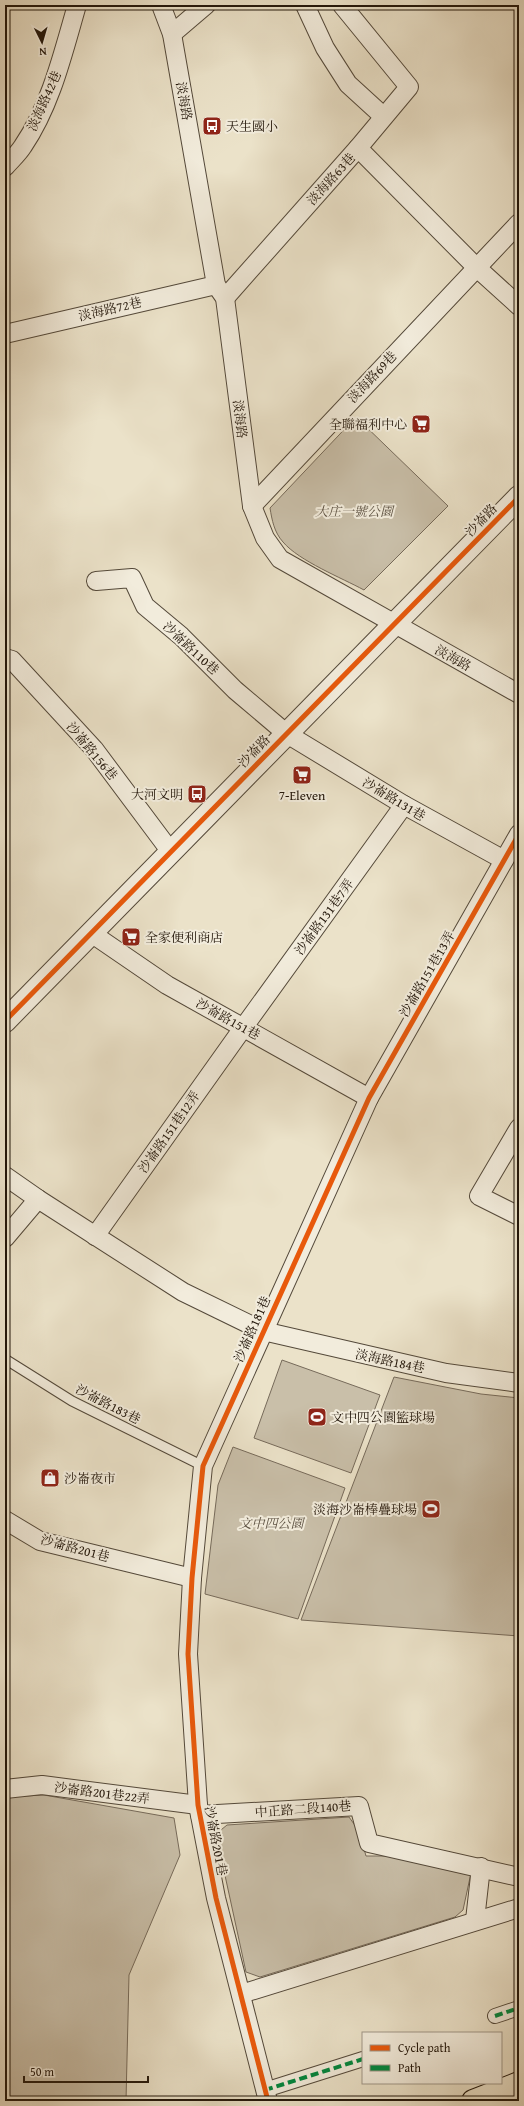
<svg xmlns="http://www.w3.org/2000/svg" width="524" height="2106" font-family="'Gentium Book Plus','Noto Serif TC',serif">
  <rect width="100%" height="100%" fill="#ebe2c9"/>
  <filter id="stains"><feTurbulence type="fractalNoise" baseFrequency=".005" numOctaves="4"/><feColorMatrix values="0 0 0 0 .2 0 0 0 0 .09 0 0 0 0 .02 0 0 0 .5 -.17"/></filter>
  <radialGradient id="worn" r=".72"><stop offset=".6" stop-color="#630" stop-opacity="0"/><stop offset="1" stop-color="#630" stop-opacity=".3"/></radialGradient>
  <g fill="#c9bfa9" stroke="#766a5a">
    <path d="M356 417 448 506 364 590C342 578 299 561 283 542 274 532 272 520 270 508Z"/>
    <path d="M282 1360 380 1395 351 1473 254 1438Z"/>
    <path d="M394 1377 481 1394 519 1398V1636L301 1620Z"/>
    <path d="M233 1447 345 1488 298 1619 205 1594 218 1485Z"/>
    <path d="M44 1795 174 1818 180 1855 129 1975 126 2101H5L6 1797Z"/>
    <path d="M349 1817 359 1831 366 1856H399L471 1873 463 1910 455 1917 260 1977 246 1972 216 1834 227 1825Z"/>
  </g>
  <g fill="none" stroke-linecap="round" stroke-linejoin="round">
    <g stroke="#54493a" stroke-width="11">
      <path id="service" d="M5 1359 72 1401 203 1466"/>
    </g>
    <g stroke="#54493a" stroke-width="16">
      <g id="pedestrian">
        <path d="M495 2016 519 2008"/>
        <path d="M265 2090 363 2059"/>
      </g>
    </g>
    <g stroke="#54493a" stroke-width="20">
      <g id="minor">
        <path d="M161 5 172 34 216 285 225 298 252 506 265 538 280 559 519 694"/>
        <path d="M305 5 325 48 348 84 383 116"/>
        <path d="M342 5 409 87 358 148"/>
        <path d="M172 34 206 5"/>
        <path d="M5 167C11 160 18 154 23 146 51 105 63 53 77 5"/>
        <path d="M225 298 358 148 476 267 519 306"/>
        <path d="M5 334 216 285"/>
        <path d="M252 506 519 223"/>
        <path d="M96 581 132 578 145 606 181 636 235 690 287 734 404 805 504 860"/>
        <path d="M5 658 12 660 94 749 171 852"/>
        <path d="M91 933 167 985 369 1098"/>
        <path d="M519 1128 479 1196 519 1216"/>
        <path d="M5 1176 38 1199 183 1292 263 1331 446 1373 519 1383"/>
        <path d="M95 1236 243 1028 404 805"/>
        <path d="M5 1238 38 1199"/>
        <path d="M5 1520 40 1541 192 1578"/>
        <path d="M5 1789 42 1785 198 1805"/>
        <path d="M200 1815 359 1806 369 1843 519 1877"/>
        <path d="M475 1920 481 1867"/>
        <path d="M241 1994 519 1908"/>
        <path d="M268 2101 216 1898 198 1805 188 1654 192 1578 203 1466 369 1098 519 834"/>
      </g>
    </g>
    <g stroke="#54493a" stroke-width="24">
      <path id="tertiary" d="M5 1021 519 497"/>
    </g>
    <g stroke="#22160a" stroke-width="24">
      <path id="primary" d="M473 2101 519 2083"/>
    </g>
    <use href="#service" stroke="#f2ecdc" stroke-width="9"/>
    <use href="#pedestrian" stroke="#f2ecdc" stroke-width="14"/>
    <use href="#minor" stroke="#f2ecdc" stroke-width="18"/>
    <use href="#tertiary" stroke="#f2ecdc" stroke-width="22"/>
    <use href="#primary" stroke="#ebe2c9" stroke-width="22"/>
    <g stroke="#00873e" stroke-width="4" stroke-dasharray="8 4" stroke-linecap="butt">
      <path d="M495 2016 519 2008"/>
      <path d="M265 2090 363 2059"/>
    </g>
    <g stroke="#f2ecdc" stroke-width="8">
      <g id="cycleway">
        <path d="M5 1021 519 497"/>
        <path d="M268 2101 216 1898 198 1805 188 1654 192 1578 203 1466 369 1098 519 834"/>
      </g>
    </g>
    <use href="#cycleway" stroke="#e8590c" stroke-width="5"/>
  </g>
  <defs>
    <g id="bus-square" transform="scale(1)"><rect x="-9" y="-9" width="18" height="18" rx="4" fill="#8f2418" stroke="#f2ecdc"/><path d="M-5-6H5V4H4V6H2V4H-2V6H-4V4H-5ZM-3.5-4V0h7V-4ZM-3.5 1.2v1.5H-2V1.2ZM2 1.2v1.5H3.5V1.2Z" fill="#fff"/></g>
    <g id="supermarket-square" transform="scale(1)"><rect x="-9" y="-9" width="18" height="18" rx="4" fill="#8f2418" stroke="#f2ecdc"/><path d="M-6-5.5h2.5l.6 2H6L4.5 2H-2.5L-4.4-4H-6ZM-1.5 3.2a1.3 1.3 0 1 0 .1 0ZM3 3.2a1.3 1.3 0 1 0 .1 0Z" fill="#fff"/></g>
    <g id="stadium-square" transform="scale(1)"><rect x="-9" y="-9" width="18" height="18" rx="4" fill="#8f2418" stroke="#f2ecdc"/><path d="M0-5a6.5 5 0 1 0 0 10a6.5 5 0 1 0 0-10ZM-3.5-1.8h7v3.6h-7Z" fill="#fff"/></g>
    <g id="shop-square" transform="scale(1)"><rect x="-9" y="-9" width="18" height="18" rx="4" fill="#8f2418" stroke="#f2ecdc"/><path d="M-5-2.5h2.3a2.7 3.5 0 0 1 5.4 0H5L5.5 6h-11ZM-1.5-2.5h3a1.5 2.3 0 0 0-3 0Z" fill="#fff"/></g>
  </defs>
  <g fill-rule="evenodd">
    <use href="#bus-square" x="212" y="126"/>
    <use href="#supermarket-square" x="421" y="424"/>
    <use href="#supermarket-square" x="302" y="775"/>
    <use href="#bus-square" x="197" y="794"/>
    <use href="#supermarket-square" x="131" y="937"/>
    <use href="#stadium-square" x="317" y="1417"/>
    <use href="#shop-square" x="50" y="1478"/>
    <use href="#stadium-square" x="431" y="1509"/>
  </g>
  <g text-anchor="middle" dominant-baseline="central" stroke-width="4" stroke-linejoin="round" paint-order="stroke">
    <g font-size="13" fill="#22160a" stroke="#f2ecdc">
      <text transform="translate(44 101) rotate(-66)">淡海路42巷</text>
      <text transform="translate(184 101) rotate(80)">淡海路</text>
      <text transform="translate(331 179) rotate(-48)">淡海路63巷</text>
      <text transform="translate(110 309) rotate(-13)">淡海路72巷</text>
      <text transform="translate(372 377) rotate(-47)">淡海路69巷</text>
      <text transform="translate(240 419) rotate(83)">淡海路</text>
      <text transform="translate(481 520) rotate(-46)">沙崙路</text>
      <text transform="translate(191 648) rotate(43)">沙崙路110巷</text>
      <text transform="translate(453 658) rotate(29)">淡海路</text>
      <text transform="translate(92 751) rotate(50)">沙崙路156巷</text>
      <text transform="translate(254 751) rotate(-46)">沙崙路</text>
      <text transform="translate(394 799) rotate(31)">沙崙路131巷</text>
      <text transform="translate(324 917) rotate(-54)">沙崙路131巷7弄</text>
      <text transform="translate(427 974) rotate(-60)">沙崙路151巷13弄</text>
      <text transform="translate(228 1019) rotate(29)">沙崙路151巷</text>
      <text transform="translate(169 1132) rotate(-55)">沙崙路151巷12弄</text>
      <text transform="translate(252 1329) rotate(-66)">沙崙路181巷</text>
      <text transform="translate(390 1361) rotate(12)">淡海路184巷</text>
      <text transform="translate(108 1404) rotate(27)">沙崙路183巷</text>
      <text transform="translate(75 1548) rotate(15)">沙崙路201巷</text>
      <text transform="translate(102 1793) rotate(7)">沙崙路201巷22弄</text>
      <text transform="translate(303 1809) rotate(-4)">中正路二段140巷</text>
      <text transform="translate(216 1841) rotate(79)">沙崙路201巷</text>
    </g>
    <g font-size="13" fill="#22160a" stroke="#f2ecdc" text-anchor="start">
      <text x="226" y="126">天生國小</text>
      <text x="407" y="424" text-anchor="end">全聯福利中心</text>
      <text x="183" y="794" text-anchor="end">大河文明</text>
      <text x="302" y="795" text-anchor="middle">7-Eleven</text>
      <text x="145" y="937">全家便利商店</text>
      <text x="331" y="1417">文中四公園籃球場</text>
      <text x="64" y="1478">沙崙夜市</text>
      <text x="417" y="1509" text-anchor="end">淡海沙崙棒疊球場</text>
    </g>
    <g font-size="13" font-style="italic" fill="#5c5142" stroke="#f2ecdc">
      <text x="354" y="511">大庄一號公園</text>
      <text x="271" y="1523">文中四公園</text>
    </g>
  </g>
  <rect width="524" height="2106" fill="none" stroke="#ebe2c9" stroke-width="20"/>
  <rect x="6" y="6" width="512" height="2094" fill="none" stroke="#22160a" stroke-width="2"/>
  <rect x="10" y="10" width="504" height="2086" fill="none" stroke="#22160a"/>
  <rect x="362" y="2032" width="140" height="52" fill="#f2ecdc" stroke="#9f9688"/>
  <rect x="370" y="2045" width="20" height="6" fill="#e8590c" stroke="#9f9688"/>
  <text x="398" y="2052" font-size="12" fill="#22160a">Cycle path</text>
  <rect x="370" y="2065" width="20" height="6" fill="#00873e" stroke="#9f9688"/>
  <text x="398" y="2072" font-size="12" fill="#22160a">Path</text>
  <g transform="translate(42 42) rotate(175)" stroke="#f2ecdc" stroke-width="3" paint-order="stroke">
  <path d="M0-3L7 15L0 10L-7 15Z" fill="#22160a"/>
  <text y="-6" font-size="11" font-weight="bold" text-anchor="middle" fill="#22160a">N</text>
  </g>
  <path d="M24 2076v6h124v-6" fill="none" stroke="#22160a" stroke-width="2"/>
  <text x="30" y="2076" font-size="12" fill="#22160a" stroke="#f2ecdc" stroke-width="3" paint-order="stroke">50 m</text>
  <rect width="100%" height="100%" filter="url(#stains)"/>
  <rect width="100%" height="100%" fill="url(#worn)"/>
</svg>
